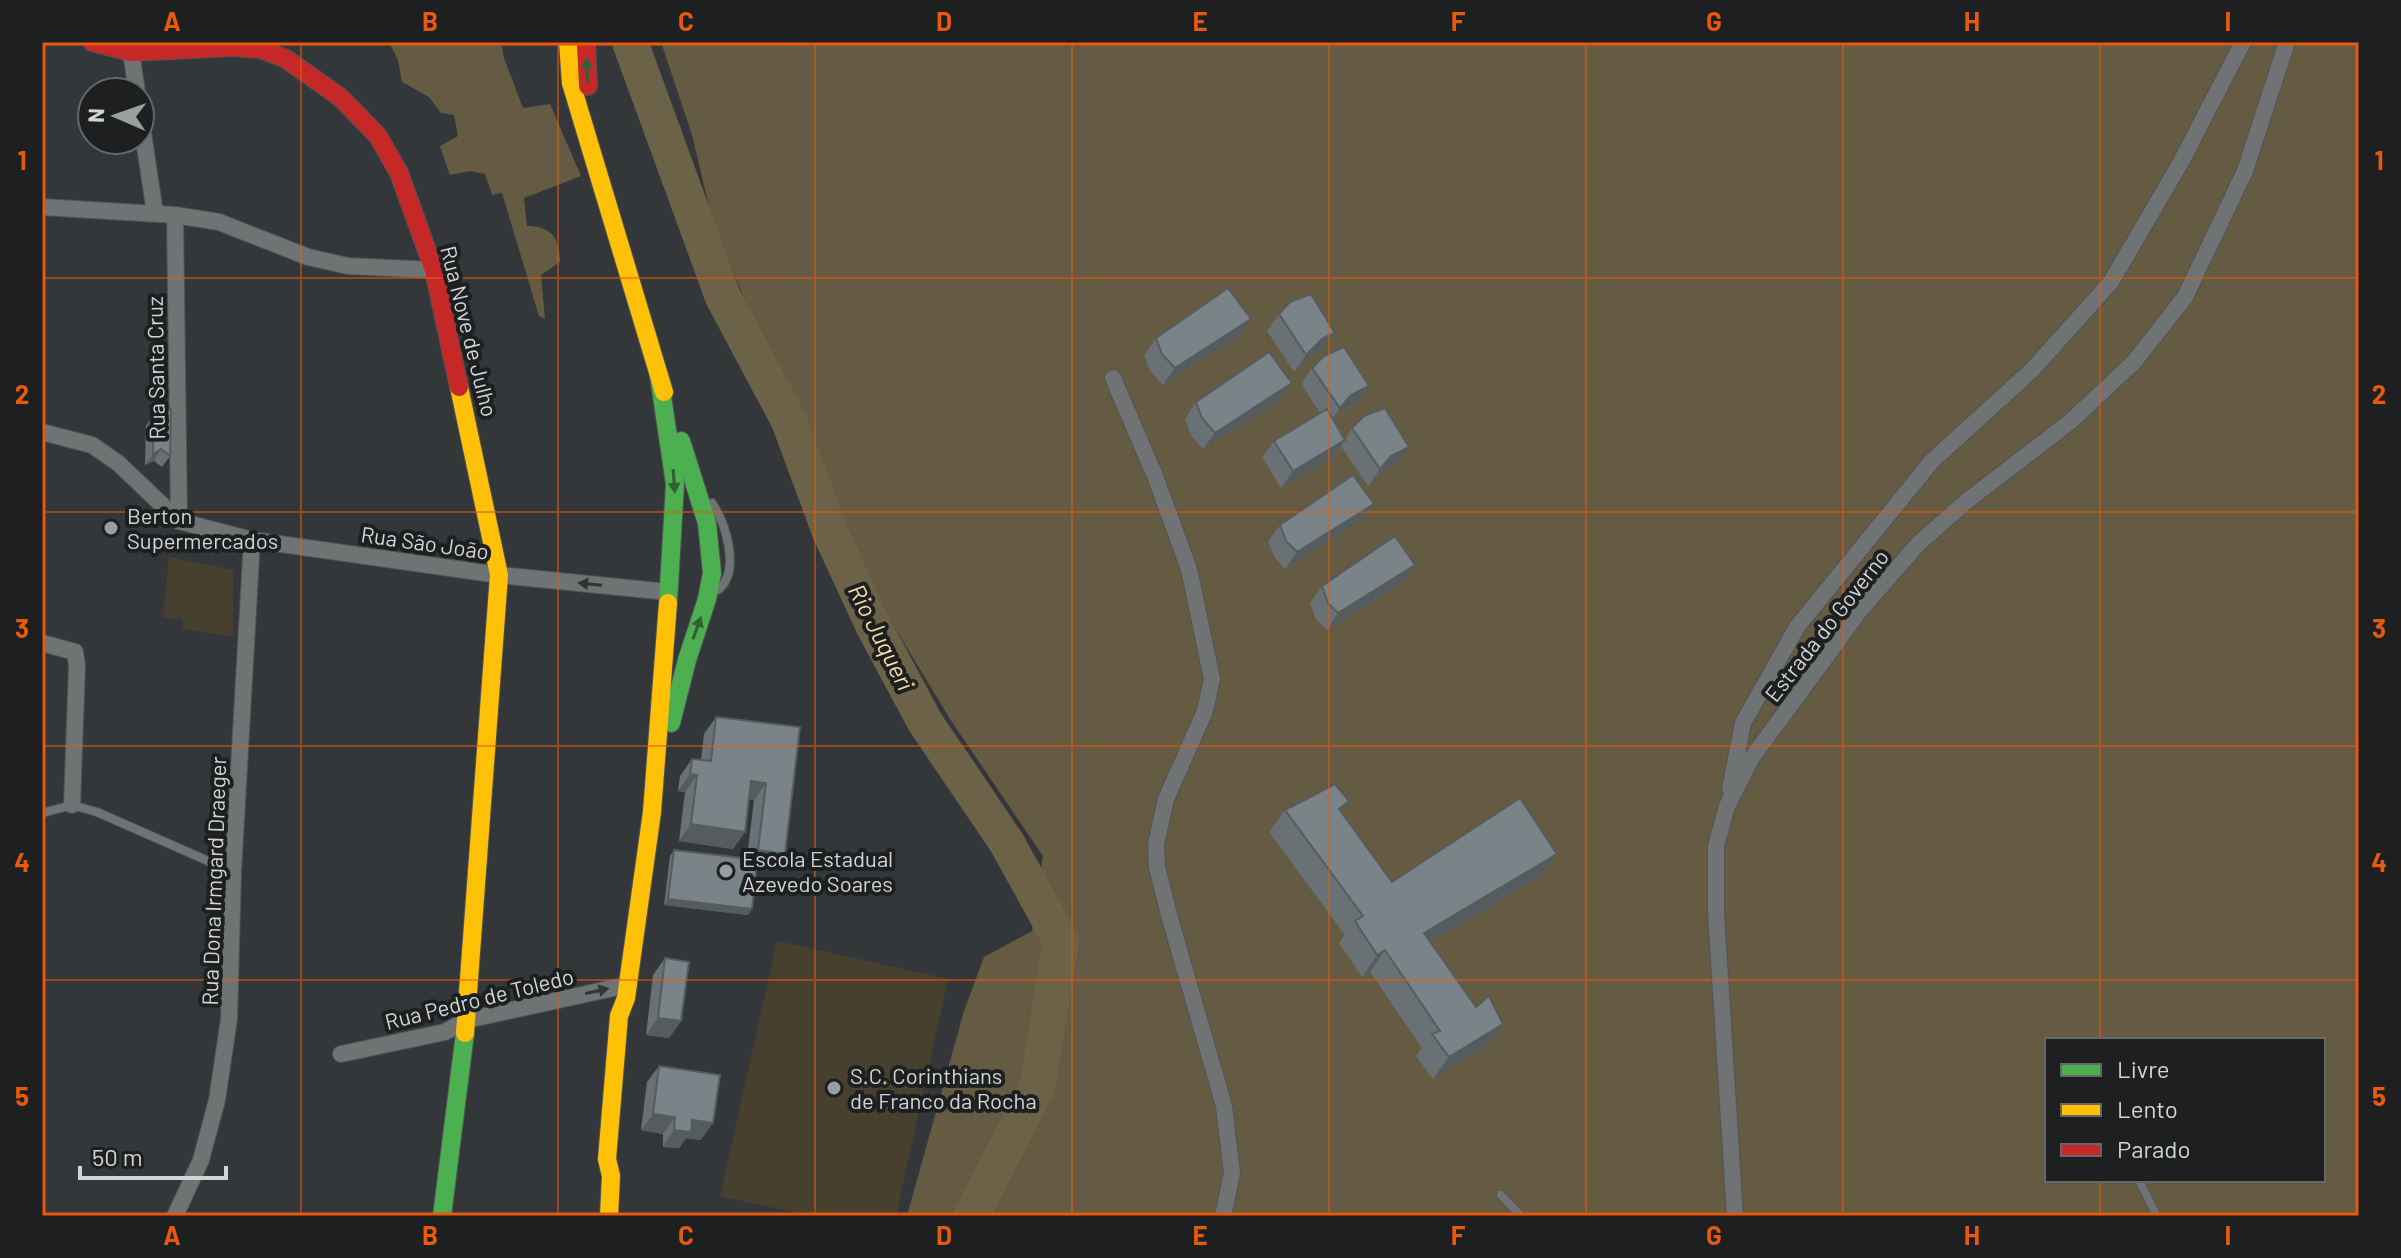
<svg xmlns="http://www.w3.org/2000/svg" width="2401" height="1258" font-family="Barlow,sans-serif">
  <rect width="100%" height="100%" fill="#343739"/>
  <g fill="#47402e">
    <path d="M169 557 233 570V637L183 629V620L163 617Z"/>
    <path d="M777 941 948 979 896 1216H810L720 1196Z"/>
  </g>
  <g fill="#655b43" fill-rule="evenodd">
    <path d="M389 42H501L504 58 523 108 550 104 581 176 524 198 527 226C552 226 559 238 560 262L541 275 545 319 539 316 502 193 492 195 485 174 470 171 450 175 440 146 458 136 454 115 441 113 429 97 402 82 398 60Z"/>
    <path d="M661 42H2359V1216H907L964 1011 984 957 1032 931 1043 856 950 719 869 585 804 418 755 325 713 223 692 135ZM2047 1040H2323V1180H2047Z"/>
  </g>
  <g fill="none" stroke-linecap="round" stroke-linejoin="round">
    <path stroke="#6c6248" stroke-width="36" d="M630 42 723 297 789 421 830 532 874 627 925 722 1007 843 1061 941 1037 1088 971 1216"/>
    <g stroke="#505354" stroke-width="10">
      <g id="lane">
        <path d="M712 503C726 524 741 571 718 590"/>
        <path d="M42 813 72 805 97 812 233 872"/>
        <path d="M2139 1180 2157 1216"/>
        <path d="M1501 1195 1521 1216"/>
      </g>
    </g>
    <g stroke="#505354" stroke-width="18">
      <g id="street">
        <path d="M131 52 137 92"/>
        <path d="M140 113 155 213"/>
        <path d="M42 207 175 215 219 222 308 257 348 266 434 270"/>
        <path d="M175 215 179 521"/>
        <path d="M1113 378 1155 476 1189 569 1212 679 1205 711 1166 799 1156 844 1157 867 1169 915 1224 1106 1232 1173 1223 1216"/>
        <path d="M42 432 92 445 118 463 179 521 252 540 499 575 668 592"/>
        <path d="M42 643 75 652 77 666 72 805"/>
        <path d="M1730 789 1743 723 1797 627 1932 461 2032 370 2111 282 2181 162 2243 42"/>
        <path d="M341 1054 445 1032 467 1020 627 985"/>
        <path d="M175 1216 201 1160 217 1100 229 1019 233 872 252 540"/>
        <path d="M1735 1216 1716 913V846L1727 806 1751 759 1861 609 1919 543 1967 501 2071 421 2134 362 2185 297 2245 171 2287 42"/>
      </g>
    </g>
    <g stroke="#505354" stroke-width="20">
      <g id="fast">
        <path d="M659 376 675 484 668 603"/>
        <path d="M671 723 687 660 707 599 712 573 707 523 681 441"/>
        <path d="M442 1216 465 1033"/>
      </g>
    </g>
    <g stroke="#505354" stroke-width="20">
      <g id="slow">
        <path d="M568 42 571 83 664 392"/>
        <path d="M459 387 499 575 465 1033"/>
        <path d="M609 1216 611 1176 607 1159 619 1016 626 998 652 812 668 603"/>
      </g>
    </g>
    <g stroke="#505354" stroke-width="20">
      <g id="jam">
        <path d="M92 42 131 52 233 47 261 49 286 59 340 97 378 136 399 173 434 270 459 387"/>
        <path d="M586 42 588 86"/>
      </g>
    </g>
    <use href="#lane" stroke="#707374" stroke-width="8"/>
    <use href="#street" stroke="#707374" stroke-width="16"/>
    <use href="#fast" stroke="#4caf50" stroke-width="18"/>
    <use href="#slow" stroke="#ffc107" stroke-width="18"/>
    <use href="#jam" stroke="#c62828" stroke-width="18"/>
  </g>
  <g fill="#697174">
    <path d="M1279 314 1335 333 1323 350 1312 355 1294 372 1267 331Z"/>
    <path d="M1251 319 1239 336 1163 385 1150 371 1144 355 1156 338Z"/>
    <path d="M1312 368 1369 386 1357 403 1339 412 1333 419 1345 440 1352 428 1397 464 1379 473 1368 486 1341 446 1333 457 1281 488 1262 457 1274 441 1320 413 1301 384Z"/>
    <path d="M1280 400 1203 449 1191 435 1185 419 1196 402Z"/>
    <path d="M161 406 170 456 162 467 154 461 145 465 146 426Z"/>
    <path d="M1374 504 1362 520 1285 569 1275 558 1268 542 1280 525Z"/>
    <path d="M1404 581 1327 630 1316 619 1310 603 1322 586Z"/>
    <path d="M716 717 800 727 773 870 756 868 748 915 664 905 670 856 674 850 747 858 754 800 749 799 745 832 733 849 679 841 685 792 678 791 680 776 692 759 701 760 704 734Z"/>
    <path d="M1285 810 1341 812 1392 882 1557 854 1541 876 1430 942 1487 1046 1433 1079 1416 1056 1422 1048 1370 972 1362 977 1339 943 1345 935 1269 832Z"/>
    <path d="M665 958 681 1021 669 1038 646 1035 653 975Z"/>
    <path d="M659 1066 701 1140 686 1138 679 1148 663 1147V1134L641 1130 647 1082Z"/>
  </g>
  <g fill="#555c5e">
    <path d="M1251 319 1239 336 1163 385 1175 368Z"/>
    <path d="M1335 333 1323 350 1312 355 1294 372 1306 355 1323 338Z"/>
    <path d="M1292 383 1280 400 1203 449 1215 433Z"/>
    <path d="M1369 386 1357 403 1339 412 1328 425 1340 408 1351 395Z"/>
    <path d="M1345 440 1333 457 1281 488 1293 471Z"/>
    <path d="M1409 447 1397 464 1379 473 1368 486 1380 469 1391 456Z"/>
    <path d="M161 449 154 461 145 465 153 454Z"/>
    <path d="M1374 504 1362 520 1285 569 1297 552Z"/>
    <path d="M1415 565 1404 581 1327 630 1338 613Z"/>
    <path d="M690 774 697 775 685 792 678 791Z"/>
    <path d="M751 781 766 783 754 800 739 798Z"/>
    <path d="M691 824 745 832 733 849 679 841Z"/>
    <path d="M758 850 785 854 773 870 746 867Z"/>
    <path d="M1557 854 1541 876 1409 955 1424 933Z"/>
    <path d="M668 899 752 909 748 915 664 905Z"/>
    <path d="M1385 950 1370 972 1362 977 1377 955Z"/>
    <path d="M658 1018 681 1021 669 1038 646 1035Z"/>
    <path d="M1503 1024 1487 1046 1433 1079 1449 1057Z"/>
    <path d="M653 1114 675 1117 663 1134 641 1130Z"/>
    <path d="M692 1120 713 1123 701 1140 686 1138 679 1148 663 1147 674 1130Z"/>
  </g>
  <g fill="#7a8387" stroke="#555c5e" stroke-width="2">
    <path d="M1228 288 1251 319 1175 368 1162 354 1156 338Z"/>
    <path d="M1311 294 1335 333 1323 338 1306 355 1279 314 1290 302Z"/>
    <path d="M1344 347 1369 386 1351 395 1340 408 1312 368 1324 356Z"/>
    <path d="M1269 352 1292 383 1215 433 1202 418 1196 402Z"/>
    <path d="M161 406 171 409 170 456 161 449 153 454 154 415Z"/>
    <path d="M1385 408 1409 447 1391 456 1380 469 1352 428 1364 416Z"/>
    <path d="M1327 409 1345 440 1293 471 1274 441Z"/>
    <path d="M1353 475 1374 504 1297 552 1286 541 1280 525Z"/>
    <path d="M1395 536 1415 565 1338 613 1328 603 1322 586Z"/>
    <path d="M716 717 800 727 785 854 758 850 766 783 751 781 745 832 691 824 697 775 690 774 692 759 711 761Z"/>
    <path d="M1335 784 1349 801 1339 809 1392 882 1520 798 1557 854 1424 933 1476 1007 1489 996 1503 1024 1449 1057 1432 1034 1440 1031 1385 950 1377 955 1355 921 1363 916 1285 810Z"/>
    <path d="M674 850 750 859V861L757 862 752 909 668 899Z"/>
    <path d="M665 958 689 962 681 1021 658 1018Z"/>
    <path d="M659 1066 720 1075 713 1123 692 1120 691 1132 674 1130 675 1117 653 1114Z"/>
  </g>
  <defs><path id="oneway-solid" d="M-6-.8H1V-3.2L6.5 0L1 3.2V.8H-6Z" transform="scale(2)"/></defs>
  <g fill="#326036">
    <use href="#oneway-solid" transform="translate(587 70) rotate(-92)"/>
    <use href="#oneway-solid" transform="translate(674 481) rotate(86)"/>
    <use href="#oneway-solid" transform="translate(697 628) rotate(-70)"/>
  </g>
  <g fill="#323435">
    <use href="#oneway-solid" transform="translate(590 584) rotate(-174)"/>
    <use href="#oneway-solid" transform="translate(597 991) rotate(-12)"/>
  </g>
  <path fill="none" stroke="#e8590c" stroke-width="2" stroke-opacity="0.55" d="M301 42V1216M558 42V1216M815 42V1216M1072 42V1216M1329 42V1216M1586 42V1216M1843 42V1216M2100 42V1040M42 278H2359M42 512H2359M42 746H2359M42 980H2359M2100 1180V1216"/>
  <g fill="#9b9e9f" stroke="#1d1f20" stroke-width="3">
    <circle cx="111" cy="528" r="8"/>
    <circle cx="726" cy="871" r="8"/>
    <circle cx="834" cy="1088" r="8"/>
  </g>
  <g text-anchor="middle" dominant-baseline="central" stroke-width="8" stroke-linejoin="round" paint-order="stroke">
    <g font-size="22" fill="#d2d5d6" stroke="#1d1f20">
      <text transform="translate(470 331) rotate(76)">Rua Nove de Julho</text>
      <text transform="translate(155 368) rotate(-91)">Rua Santa Cruz</text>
      <text transform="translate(425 542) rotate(8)">Rua São João</text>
      <text transform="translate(1826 625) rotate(-52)">Estrada do Governo</text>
      <text transform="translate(213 881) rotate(-88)">Rua Dona Irmgard Draeger</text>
      <text transform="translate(479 998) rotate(-14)">Rua Pedro de Toledo</text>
    </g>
    <g font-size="22" fill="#d2d5d6" stroke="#1d1f20" text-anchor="start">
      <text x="127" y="515">Berton<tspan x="127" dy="25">Supermercados</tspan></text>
      <text x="742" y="858">Escola Estadual<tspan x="742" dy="25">Azevedo Soares</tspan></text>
      <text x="850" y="1075">S.C. Corinthians<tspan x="850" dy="25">de Franco da Rocha</tspan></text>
    </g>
    <g font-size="24" font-style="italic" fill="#f4dda7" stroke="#1d1f20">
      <text transform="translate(882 637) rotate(63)">Rio Juqueri</text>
    </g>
  </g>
  <rect width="2401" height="1258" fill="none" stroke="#1d1f20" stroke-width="88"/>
  <rect x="2045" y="1038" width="280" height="144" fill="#1d1f20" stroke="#656869" stroke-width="2"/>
  <rect x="2061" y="1064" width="40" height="12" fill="#4caf50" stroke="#656869" stroke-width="2"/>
  <text x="2117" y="1078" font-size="24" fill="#d2d5d6">Livre</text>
  <rect x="2061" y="1104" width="40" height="12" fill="#ffc107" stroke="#656869" stroke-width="2"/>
  <text x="2117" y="1118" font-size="24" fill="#d2d5d6">Lento</text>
  <rect x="2061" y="1144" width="40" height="12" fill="#c62828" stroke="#656869" stroke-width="2"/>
  <text x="2117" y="1158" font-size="24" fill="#d2d5d6">Parado</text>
  <g transform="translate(116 116) rotate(272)"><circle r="38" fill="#1d1f20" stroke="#656869" stroke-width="2"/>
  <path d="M0-6L14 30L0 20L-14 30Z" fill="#9b9e9f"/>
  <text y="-12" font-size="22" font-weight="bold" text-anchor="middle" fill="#d2d5d6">N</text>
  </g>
  <path d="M80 1166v12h146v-12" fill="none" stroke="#d2d5d6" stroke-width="4"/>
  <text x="92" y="1166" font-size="24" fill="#d2d5d6" stroke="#1d1f20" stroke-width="6" paint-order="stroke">50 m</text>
  <rect x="44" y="44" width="2313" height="1170" fill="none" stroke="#e8590c" stroke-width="3"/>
  <g font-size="26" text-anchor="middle" font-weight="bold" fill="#e8590c">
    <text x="172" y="31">A</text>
    <text x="430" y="31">B</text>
    <text x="686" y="31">C</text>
    <text x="944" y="31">D</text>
    <text x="1200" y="31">E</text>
    <text x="1458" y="31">F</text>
    <text x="1714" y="31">G</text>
    <text x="1972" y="31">H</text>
    <text x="2228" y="31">I</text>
    <text x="22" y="170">1</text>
    <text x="2379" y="170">1</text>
    <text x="22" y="404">2</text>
    <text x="2379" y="404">2</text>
    <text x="22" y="638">3</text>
    <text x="2379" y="638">3</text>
    <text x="22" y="872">4</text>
    <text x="2379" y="872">4</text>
    <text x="22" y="1106">5</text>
    <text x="2379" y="1106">5</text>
    <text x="172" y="1245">A</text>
    <text x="430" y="1245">B</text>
    <text x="686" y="1245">C</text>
    <text x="944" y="1245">D</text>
    <text x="1200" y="1245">E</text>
    <text x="1458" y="1245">F</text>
    <text x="1714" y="1245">G</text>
    <text x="1972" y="1245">H</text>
    <text x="2228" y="1245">I</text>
  </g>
</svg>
